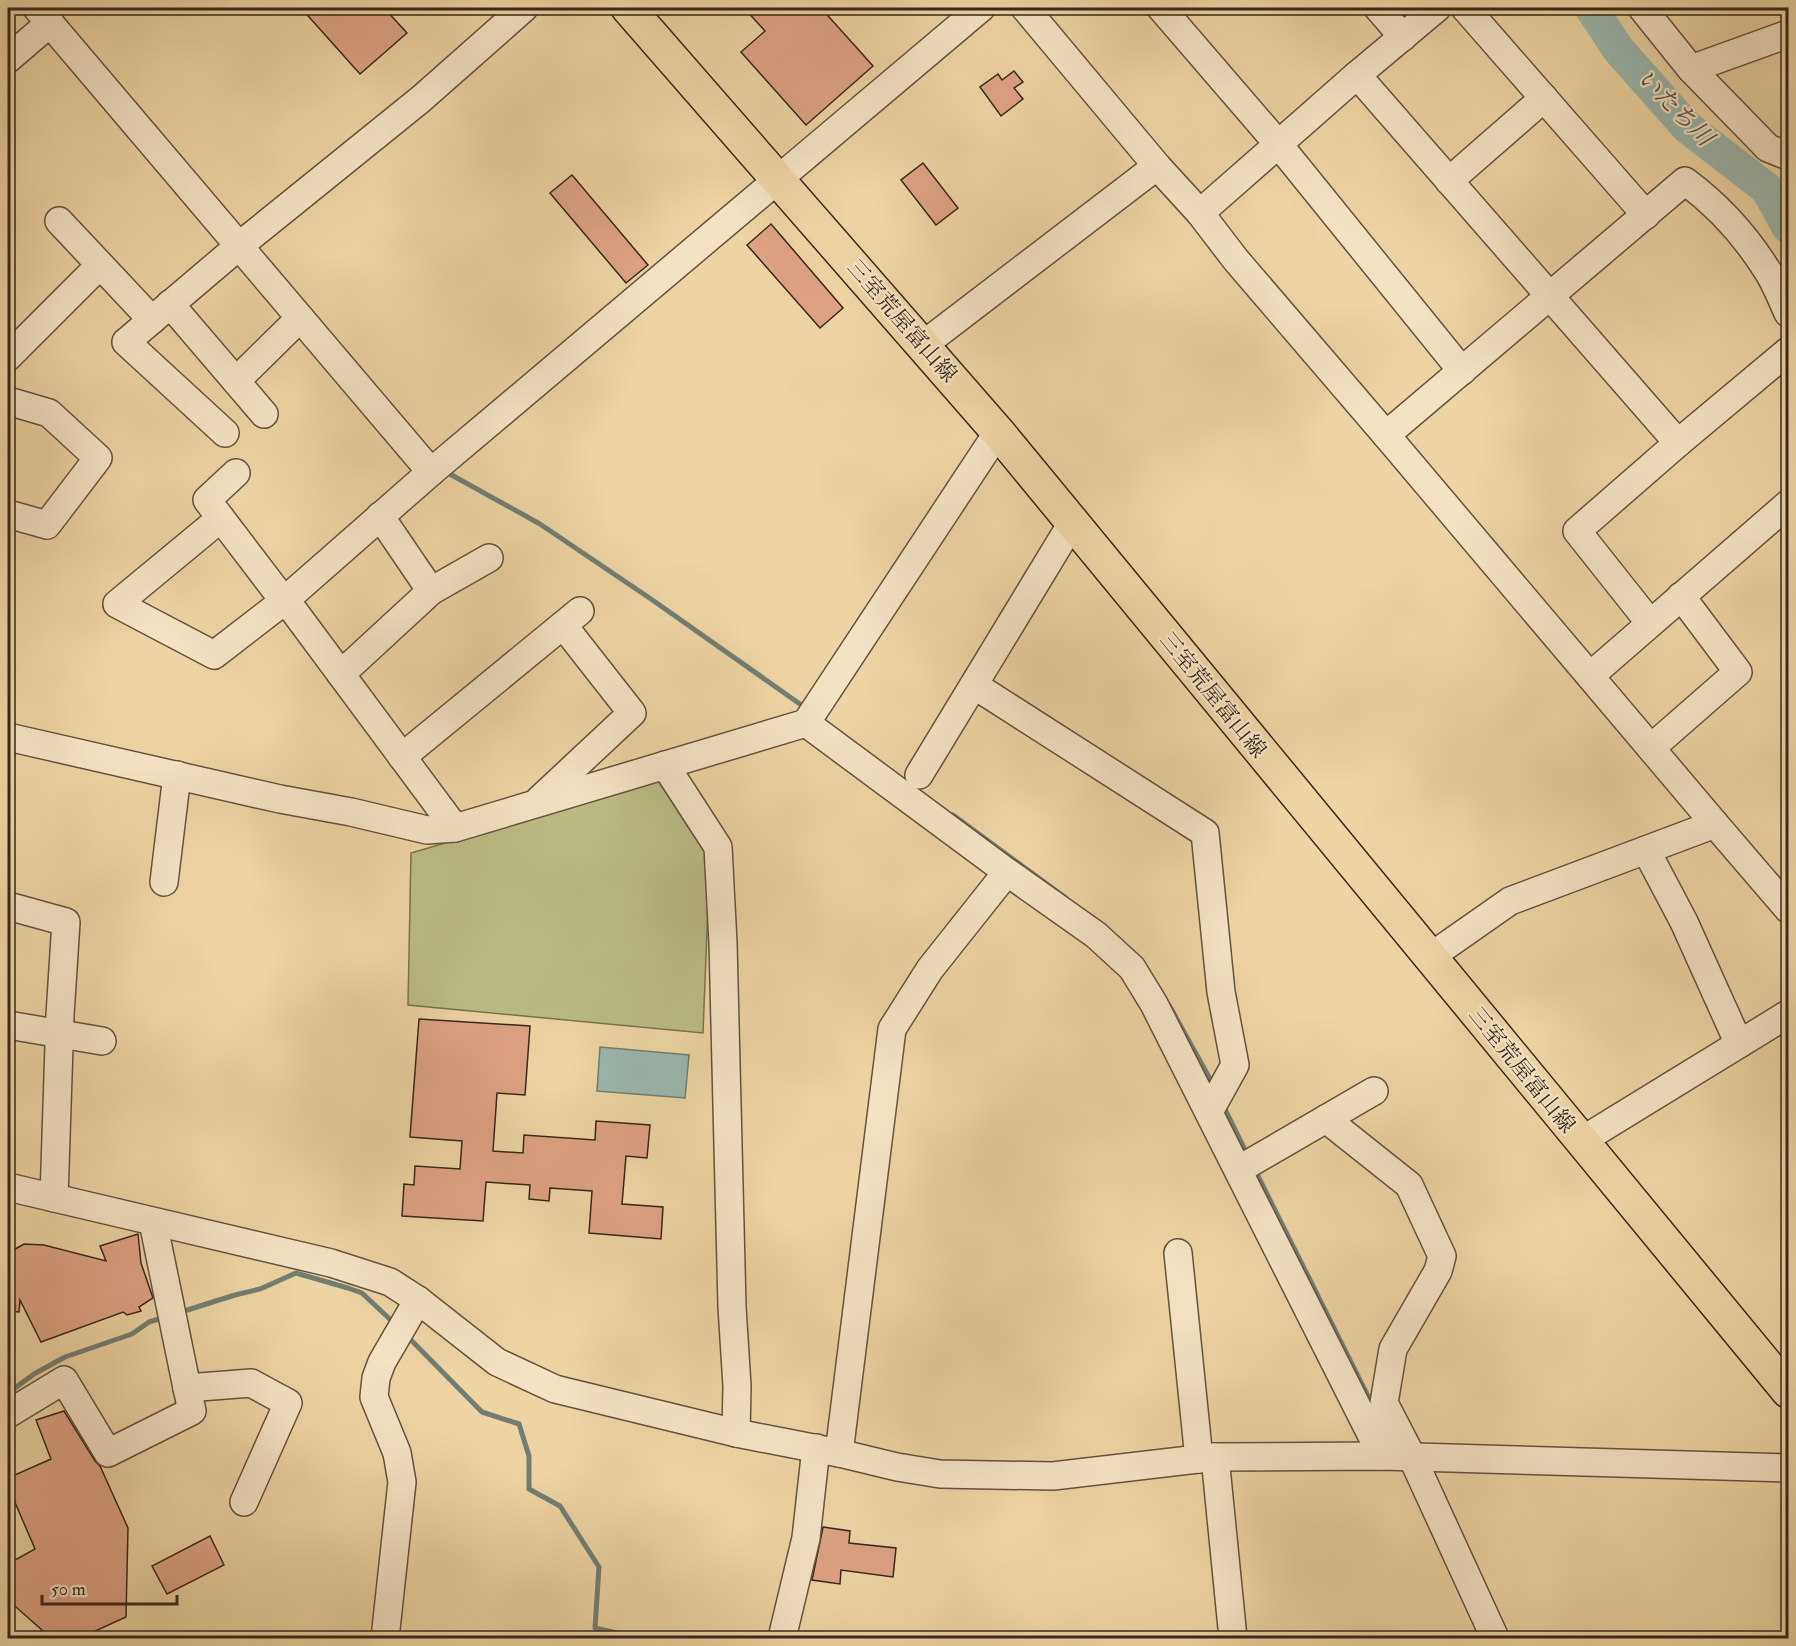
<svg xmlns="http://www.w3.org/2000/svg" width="1796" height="1646" font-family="'IM FELL Double Pica','Noto Serif JP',serif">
  <rect width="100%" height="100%" fill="#edd4a2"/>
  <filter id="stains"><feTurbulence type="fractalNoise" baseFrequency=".00333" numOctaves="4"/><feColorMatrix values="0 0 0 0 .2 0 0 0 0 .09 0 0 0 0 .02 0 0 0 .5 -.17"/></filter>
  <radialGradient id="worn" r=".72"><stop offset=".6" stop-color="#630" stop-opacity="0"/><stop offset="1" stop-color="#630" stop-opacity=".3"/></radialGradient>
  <path fill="#babc84" stroke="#787250" stroke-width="1.5" d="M659 780 710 853 703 1033 408 1005 411 853Z"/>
  <path fill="#9bb7ae" stroke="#727e74" stroke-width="1.5" d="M600 1047 689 1055 685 1098 597 1091Z"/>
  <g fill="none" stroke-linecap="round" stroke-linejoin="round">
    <g stroke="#727e74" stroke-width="5">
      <path d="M445 469 448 473 540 524 651 599 807 709"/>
      <path d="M953 815 1066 898"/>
      <path d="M1169 1005 1214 1086"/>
      <path d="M1223 1105 1248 1156"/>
      <path d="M1255 1170 1368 1396"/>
      <path d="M181 1312 235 1295 260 1289 296 1273 348 1288 362 1293 395 1324"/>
      <path d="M406 1335 482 1412 519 1424 529 1456V1489L560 1506 599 1567 595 1628 639 1638"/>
      <path d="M8 1393 34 1374 65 1357 132 1334 149 1322 166 1317"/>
    </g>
    <path stroke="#9bb7ae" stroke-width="33" d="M1591 8 1618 49 1687 127 1767 189 1788 227"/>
  </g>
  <g fill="#dea283" stroke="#35281c" stroke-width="1.5">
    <path d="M301 8H384L407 33 360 74Z"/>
    <path d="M744 8H821L873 66 806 125 741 52 765 31Z"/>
    <path d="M1014 71 1023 82 1014 88 1023 99 1001 116 980 87 998 74 1002 80Z"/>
    <path d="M923 163 958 208 936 225 901 180Z"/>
    <path d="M572 175 648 265 626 283 550 193Z"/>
    <path d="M771 224 843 308 820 328 747 245Z"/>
    <path d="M419 1019 530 1026 525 1095 497 1093 493 1151 523 1153 524 1135 595 1140 596 1121 650 1125 647 1158 626 1156 622 1204 663 1207 661 1239 589 1233 592 1191 550 1188 549 1201 529 1199 530 1185 486 1182 483 1221 402 1216 404 1184 414 1185 415 1166 460 1169 462 1141 410 1137Z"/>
    <path d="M138 1234 141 1263 153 1298 139 1307 141 1311 127 1315 123 1312 41 1342 20 1300 19 1312 8 1311V1253L24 1244 44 1245 106 1261 100 1246Z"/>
    <path d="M64 1411 95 1461 100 1466 128 1528 126 1617 80 1638H51L8 1600V1564L35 1549 8 1486V1478L51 1459 36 1420Z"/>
    <path d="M823 1527 850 1531 849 1543 896 1548 893 1577 841 1570 840 1584 812 1580Z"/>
    <path d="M210 1536 224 1565 167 1594 152 1566Z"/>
  </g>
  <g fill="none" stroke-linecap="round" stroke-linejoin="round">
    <g stroke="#63533e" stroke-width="30">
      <g id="minor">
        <path d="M37 8 431 472"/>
        <path d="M1025 8 1157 166 1200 213 1236 260 1386 435 1715 824 1788 909"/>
        <path d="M1161 8 1279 145 1462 371"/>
        <path d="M1378 8 1403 37"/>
        <path d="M1465 8 1646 215"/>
        <path d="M1642 8 1691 69 1768 148 1788 156"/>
        <path d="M8 59 50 23"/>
        <path d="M1691 69 1788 34"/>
        <path d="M1357 75 1437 8"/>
        <path d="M1449 181 1544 98"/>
        <path d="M1200 213 1357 75 1678 443"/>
        <path d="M59 221 152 320"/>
        <path d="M170 304 264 414"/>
        <path d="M923 345 1157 166"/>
        <path d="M8 357 100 265"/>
        <path d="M236 381 300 318"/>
        <path d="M8 401 49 413 98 458 47 525 8 514"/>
        <path d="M225 433 126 342 239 246 421 99 524 8"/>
        <path d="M1386 435 1685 181C1716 204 1744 234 1765 267 1775 281 1781 298 1788 313"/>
        <path d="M380 516 431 591"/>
        <path d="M221 518 117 604 214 655 284 601 207 500 236 473"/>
        <path d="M1650 623 1577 531 1678 443 1788 351"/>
        <path d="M341 674 431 591 489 558"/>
        <path d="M1590 676 1788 504"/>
        <path d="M974 685 1205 833 1221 992 1235 1065 1209 1112"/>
        <path d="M806 723 1007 872 1096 935 1132 968 1154 1004 1382 1456"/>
        <path d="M8 737 280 799 351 812 427 830 455 828 806 723 998 432"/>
        <path d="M1651 748 1738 672 1681 596"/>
        <path d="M402 757 580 611"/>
        <path d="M665 765 718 847 723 943 732 1307 737 1386 736 1433"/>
        <path d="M919 775 1072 523"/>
        <path d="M539 800 632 713 563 625"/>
        <path d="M455 828 294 611 284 601 431 472 981 8"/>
        <path d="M1646 850 1684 922 1739 1044"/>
        <path d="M164 882 177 775"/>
        <path d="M8 906 66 922 60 1015 54 1198"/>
        <path d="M1430 957 1510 901 1715 824"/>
        <path d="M8 1025 102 1041"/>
        <path d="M1326 1119 1409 1185 1442 1256 1438 1271 1393 1349 1384 1403 1412 1457 1495 1638"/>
        <path d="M1581 1141 1788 1014"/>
        <path d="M1238 1170 1374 1091"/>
        <path d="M8 1187 331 1263 390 1282 418 1300 497 1362 555 1389 736 1433 839 1453 897 1467 940 1474 1053 1476 1215 1457 1382 1456 1788 1468"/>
        <path d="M153 1222 187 1388 251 1383 288 1403 244 1502"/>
        <path d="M1178 1253 1199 1459"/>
        <path d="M8 1414 64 1380 108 1453 192 1411 187 1388"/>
        <path d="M839 1453 892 1029 930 969 1007 872"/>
        <path d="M1215 1457 1233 1638"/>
        <path d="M385 1638 402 1482 397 1453 374 1397 376 1378 382 1362 418 1300"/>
        <path d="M782 1638 806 1538 816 1448"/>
      </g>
    </g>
    <g stroke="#35281c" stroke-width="36">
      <path id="major" d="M628 8 998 432 1788 1391"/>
    </g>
    <use href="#minor" stroke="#f3e3c3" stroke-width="27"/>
    <use href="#major" stroke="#edd4a2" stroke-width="33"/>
  </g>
  <g text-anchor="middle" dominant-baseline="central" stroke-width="4.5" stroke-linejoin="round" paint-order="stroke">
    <g font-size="22" fill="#35281c" stroke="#f3e3c3">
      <text transform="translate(902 321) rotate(49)">三室荒屋富山線</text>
      <text transform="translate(1213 695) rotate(51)">三室荒屋富山線</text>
      <text transform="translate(1522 1070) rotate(51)">三室荒屋富山線</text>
    </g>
    <g font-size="24" font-style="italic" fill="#4e4c40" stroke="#f3e3c3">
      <text transform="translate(1675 108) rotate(45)">いたち川</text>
    </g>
  </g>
  <rect width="1796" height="1646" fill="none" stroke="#edd4a2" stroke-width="30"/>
  <rect x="9" y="9" width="1778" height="1628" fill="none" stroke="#35281c" stroke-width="3"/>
  <rect x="15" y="15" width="1766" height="1616" fill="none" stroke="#35281c" stroke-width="1.5"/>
  <path d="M42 1595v9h135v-9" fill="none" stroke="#35281c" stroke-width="3"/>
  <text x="51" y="1595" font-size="18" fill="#35281c" stroke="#f3e3c3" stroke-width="4.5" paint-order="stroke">50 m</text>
  <rect width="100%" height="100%" filter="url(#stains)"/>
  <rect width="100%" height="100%" fill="url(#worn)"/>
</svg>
